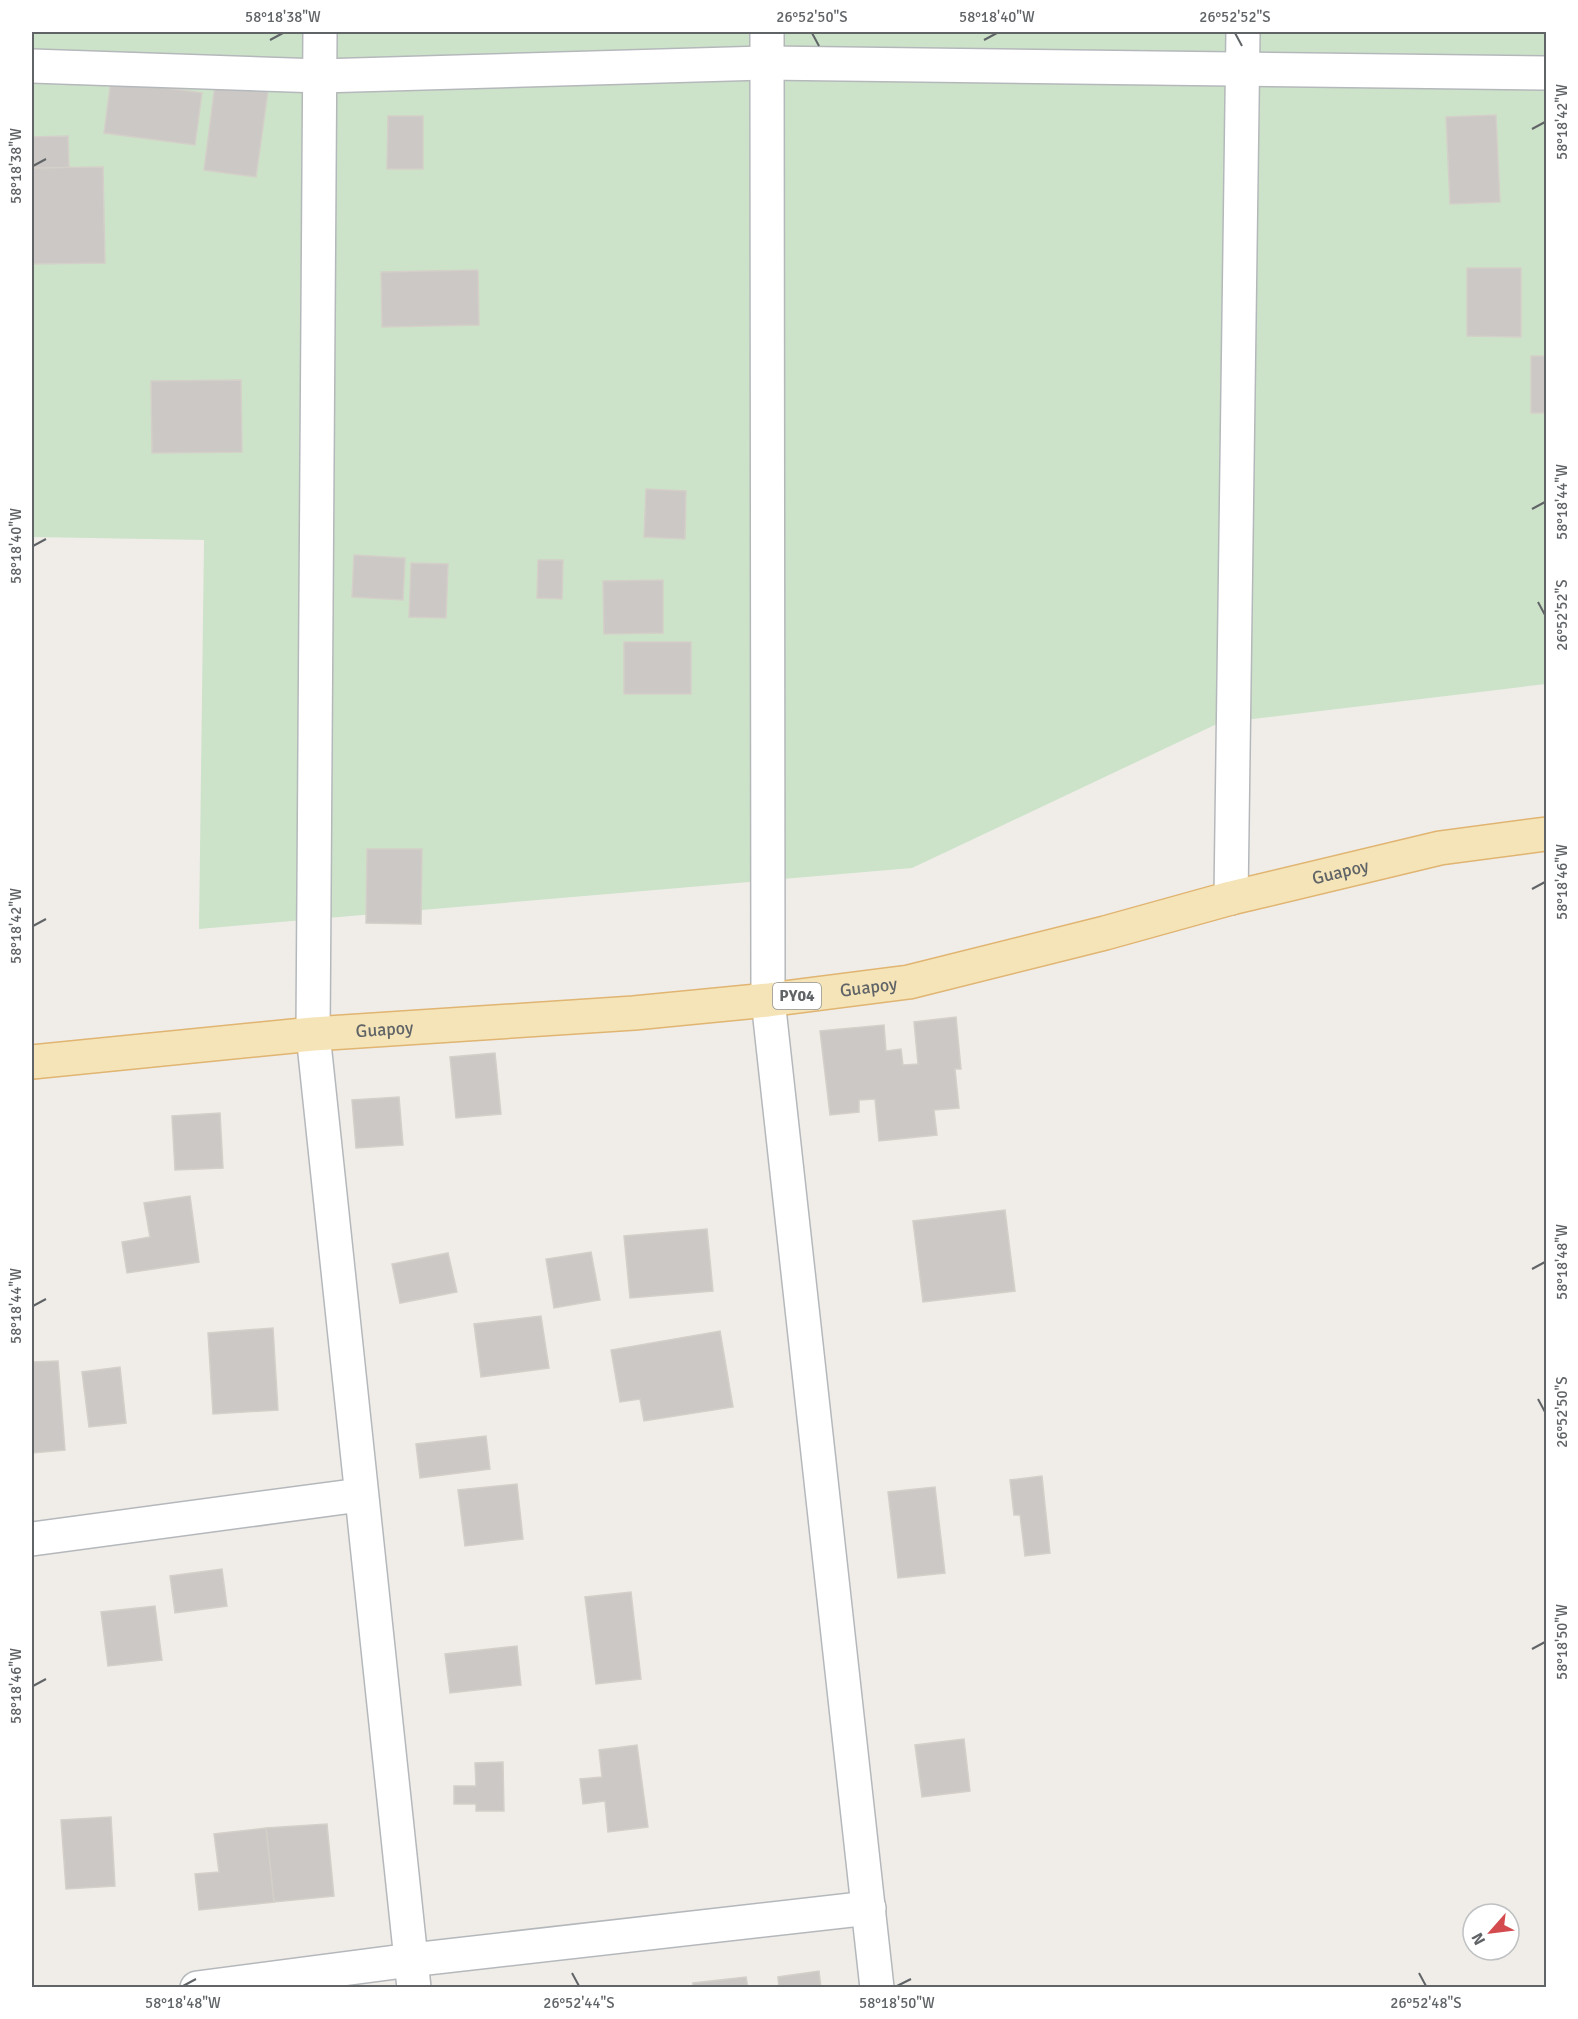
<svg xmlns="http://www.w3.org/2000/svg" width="1578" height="2019" font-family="Signika,sans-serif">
  <rect width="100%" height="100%" fill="#f0ede9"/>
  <path fill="#cce3c9" d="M32 32H1546V684L1219 723 912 868 199 929 204 540 32 537Z"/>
  <g fill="#cbc8c5" stroke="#d4cfc8" stroke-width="1.5">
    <path d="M216 77 269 84 256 177 204 170Z"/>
    <path d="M111 80 202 93 195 145 104 133Z"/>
    <path d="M1496 115 1500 202 1450 204 1446 117Z"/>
    <path d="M388 116H423V169H387Z"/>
    <path d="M68 136 69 168H32V137Z"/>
    <path d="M103 167 105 263 32 264V168Z"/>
    <path d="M1467 268H1521V337L1467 336Z"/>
    <path d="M478 270 479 325 382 327 381 272Z"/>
    <rect x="1531" y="356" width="15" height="57"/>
    <path d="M241 380 242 452 152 453 151 381Z"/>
    <path d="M646 489 686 491 685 539 644 537Z"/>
    <path d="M354 555 405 558 403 600 352 597Z"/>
    <path d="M538 560H563L562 599 537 598Z"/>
    <path d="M411 563 448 564 446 618 409 617Z"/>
    <path d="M663 580V633L604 634 603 581Z"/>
    <rect x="624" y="642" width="67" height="52"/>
    <path d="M367 849H422L421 924 366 923Z"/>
    <path d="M956 1017 961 1069H955L959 1108 934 1110 937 1135 879 1141 875 1099 859 1100V1112L830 1115 820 1031 884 1025 886 1051 901 1049 903 1065 918 1064 914 1022Z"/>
    <path d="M495 1053 501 1114 456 1118 450 1057Z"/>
    <path d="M399 1097 403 1145 356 1148 352 1100Z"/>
    <path d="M220 1113 223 1168 175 1170 172 1116Z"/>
    <path d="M190 1196 199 1262 127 1273 122 1242 150 1237 144 1203Z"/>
    <path d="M1005 1210 1015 1291 923 1302 913 1221Z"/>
    <path d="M707 1229 713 1291 630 1298 624 1236Z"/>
    <path d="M591 1252 600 1300 554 1308 546 1259Z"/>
    <path d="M448 1253 457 1292 400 1303 392 1264Z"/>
    <path d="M541 1316 549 1368 481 1377 474 1324Z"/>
    <path d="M273 1328 278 1410 213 1414 208 1333Z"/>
    <path d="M720 1331 733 1407 644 1421 640 1399 620 1402 611 1350Z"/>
    <path d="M58 1361 65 1450 32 1453V1362Z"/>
    <path d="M120 1367 126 1423 89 1427 82 1372Z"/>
    <path d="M486 1436 490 1469 420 1478 416 1444Z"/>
    <path d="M1042 1476 1050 1553 1025 1556 1020 1515H1014L1010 1480Z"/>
    <path d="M517 1484 523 1539 465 1546 458 1490Z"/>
    <path d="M935 1487 945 1573 898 1578 888 1492Z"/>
    <path d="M222 1569 227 1606 175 1613 170 1576Z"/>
    <path d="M631 1592 641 1679 596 1684 585 1597Z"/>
    <path d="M155 1606 162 1660 108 1666 101 1612Z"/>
    <path d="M517 1646 521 1685 450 1693 445 1654Z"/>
    <path d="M964 1739 970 1791 922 1797 915 1745Z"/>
    <path d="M637 1745 648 1827 608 1832 605 1801 583 1804 580 1779 602 1777 599 1750Z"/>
    <path d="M503 1762 504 1811H476V1804H454V1786H476L475 1763Z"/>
    <path d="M111 1817 115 1886 66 1889 61 1820Z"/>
    <path d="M327 1824 334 1896 274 1902 266 1828Z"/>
    <path d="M266 1828 274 1902 199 1910 195 1874 219 1872 214 1834Z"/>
    <path d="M819 1971 821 1988H779L778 1977Z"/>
    <path d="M746 1977 748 1988H693V1983Z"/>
  </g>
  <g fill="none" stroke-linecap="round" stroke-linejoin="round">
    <g stroke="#b5b8bb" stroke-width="36">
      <g id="minor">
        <path d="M320 32 313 1034 414 1988"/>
        <path d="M767 32 768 1000 877 1988"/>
        <path d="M32 66 320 76 766 63 1546 73"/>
        <path d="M1231 898 1243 32"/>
        <path d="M32 1539 360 1495"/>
        <path d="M197 1988 411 1960 869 1908"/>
      </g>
    </g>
    <g stroke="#e0b471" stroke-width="36">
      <g id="major">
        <path id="s1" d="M32 1062 313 1034 634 1013 768 1000 909 982 1105 933 1231 898 1440 848 1546 834"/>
      </g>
    </g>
    <use href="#minor" stroke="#fff" stroke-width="33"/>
    <use href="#major" stroke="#f5e4b8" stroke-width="33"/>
  </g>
  <path fill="none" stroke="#606467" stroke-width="2" d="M812 33 819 46M1235 33 1242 46M270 40 283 33M984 40 997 33M1532 129 1545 122M33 166 46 159M1532 509 1545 502M33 546 46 539M1538 602 1545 615M1532 889 1545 882M33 926 46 919M1532 1269 1545 1262M33 1306 46 1299M1538 1399 1545 1412M1532 1649 1545 1642M33 1686 46 1679M572 1973 579 1986M1419 1973 1426 1986M183 1986 196 1979M897 1986 911 1979"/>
  <g text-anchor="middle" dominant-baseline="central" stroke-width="6" stroke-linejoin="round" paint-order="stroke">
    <rect fill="#fff" stroke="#909295" stroke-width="1.5" x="773" y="983" width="48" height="26" rx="4.5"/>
    <g font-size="16" font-weight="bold" fill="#606467">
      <text x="797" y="996">PY04</text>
    </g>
    <g font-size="18" fill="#606467" stroke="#fff">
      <text stroke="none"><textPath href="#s1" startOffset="1326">Guapoy</textPath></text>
      <text stroke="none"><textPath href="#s1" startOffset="840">Guapoy</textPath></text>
      <text stroke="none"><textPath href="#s1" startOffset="354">Guapoy</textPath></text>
    </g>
  </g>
  <rect width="1578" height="2019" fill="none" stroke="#ffffff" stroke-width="66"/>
  <g transform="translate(1491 1932) rotate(242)"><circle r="28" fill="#ffffff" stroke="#bfc1c2" stroke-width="1.5"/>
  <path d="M0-4.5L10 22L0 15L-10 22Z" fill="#d44b4f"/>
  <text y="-9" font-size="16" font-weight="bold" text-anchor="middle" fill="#606467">N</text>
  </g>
  <rect x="33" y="33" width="1512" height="1953" fill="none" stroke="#606467" stroke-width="2"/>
  <g font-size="15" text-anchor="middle" fill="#606467">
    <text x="283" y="22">58°18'38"W</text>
    <text x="812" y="22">26°52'50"S</text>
    <text x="997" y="22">58°18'40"W</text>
    <text x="1235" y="22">26°52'52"S</text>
    <text transform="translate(1562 122) rotate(-90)" y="5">58°18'42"W</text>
    <text transform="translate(16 166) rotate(-90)" y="5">58°18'38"W</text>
    <text transform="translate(1562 502) rotate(-90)" y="5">58°18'44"W</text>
    <text transform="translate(16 546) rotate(-90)" y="5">58°18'40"W</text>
    <text transform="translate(1562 615) rotate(-90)" y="5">26°52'52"S</text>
    <text transform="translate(1562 882) rotate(-90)" y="5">58°18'46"W</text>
    <text transform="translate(16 926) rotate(-90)" y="5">58°18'42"W</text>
    <text transform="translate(1562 1262) rotate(-90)" y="5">58°18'48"W</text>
    <text transform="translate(16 1306) rotate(-90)" y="5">58°18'44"W</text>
    <text transform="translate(1562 1412) rotate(-90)" y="5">26°52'50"S</text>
    <text transform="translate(1562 1642) rotate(-90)" y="5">58°18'50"W</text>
    <text transform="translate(16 1686) rotate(-90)" y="5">58°18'46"W</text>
    <text x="183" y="2008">58°18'48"W</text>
    <text x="579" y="2008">26°52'44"S</text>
    <text x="897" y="2008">58°18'50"W</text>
    <text x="1426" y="2008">26°52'48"S</text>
  </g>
</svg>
